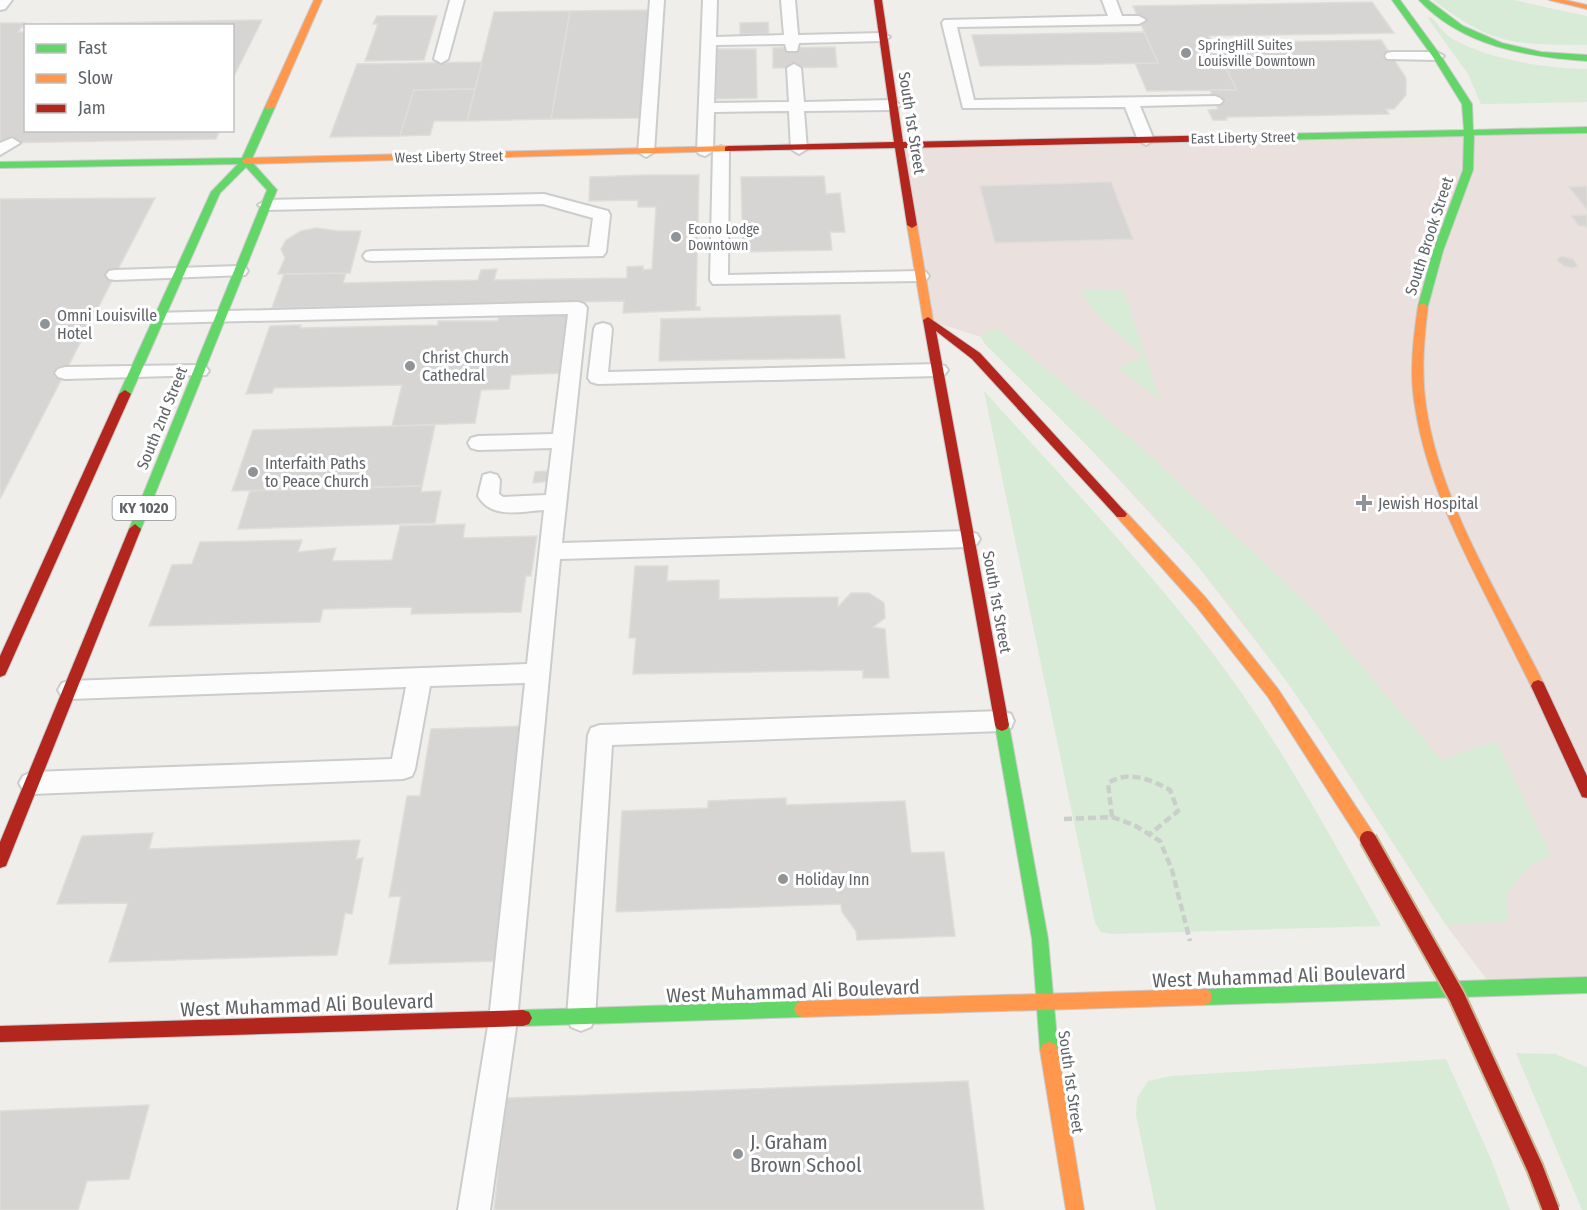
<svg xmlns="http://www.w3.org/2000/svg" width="1587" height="1210" font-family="'Fira Sans Condensed',sans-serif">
  <rect width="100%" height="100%" fill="#efeeea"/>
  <path fill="#eae0de" d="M1587 130V985L1493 988 1446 925 1296 693 1193 560 1088 446 985 344 981 337 928 320 899 145Z"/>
  <g fill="#d8ebd6">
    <path d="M1433 0H1513L1587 16V45C1515 45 1492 45 1433 0Z"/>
    <path d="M1427 17 1432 18C1438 24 1444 33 1451 38 1489 60 1544 68 1587 69V102L1481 104 1468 74Z"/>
    <path d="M1123 289 1160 400 1118 368 1143 356 1094 312 1081 290Z"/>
    <path d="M998 329 1142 448 1316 612 1441 760 1496 741 1551 855 1528 867 1507 893 1508 921 1446 925C1366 801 1289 673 1193 560 1128 484 1056 414 985 344L981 337 985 332Z"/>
    <path d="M984 391C1061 476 1141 560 1211 651 1277 737 1328 832 1381 926L1112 934 1101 932 1095 923Z"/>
    <path d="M1516 1053 1555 1054 1587 1067V1210H1582Z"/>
    <path d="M1446 1059 1491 1159 1510 1210H1156L1136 1115 1137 1098 1148 1081 1171 1076Z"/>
  </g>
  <g fill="#d6d5d3" stroke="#deddd9" stroke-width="1.5">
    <path d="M1372 2 1394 33 1209 36 1237 90 1147 91 1135 63H1158L1133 6Z"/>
    <path d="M649 10 640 118 551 119 570 11Z"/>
    <path d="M570 11 551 119 467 121 494 12Z"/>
    <path d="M377 16H437L424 60 365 61 378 24H373Z"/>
    <path d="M262 20 232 80V26H47L48 24Z"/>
    <path d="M768 22 769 34H740V23Z"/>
    <path d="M0 23H25L18 32H26V130H220L216 139 0 143Z"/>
    <path d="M1144 32 1158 63 980 66 972 35Z"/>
    <path d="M1381 40 1406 78V95L1394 109H1386L1389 114 1226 117 1227 120H1213L1208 110 1218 109 1210 90H1237L1213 43Z"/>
    <path d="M835 47 837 67 773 68V48Z"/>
    <path d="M717 49H756L757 98 716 99V76H710V56H717Z"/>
    <path d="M482 62 475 89 414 90 400 136 330 137 357 64Z"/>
    <path d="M475 89 467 121H434L430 135 400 136 414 90Z"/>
    <path d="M645 175H699L696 307H700V310L623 313 624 301 272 308 284 274 346 273 343 283 478 280 481 270 497 269 494 280 627 278V267L643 266V270L652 269 656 207H638V200L589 201 590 177Z"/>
    <path d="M824 176 826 194 840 193 845 232H830L832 250 743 252 741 177Z"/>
    <path d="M1111 182 1133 239 995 243 980 186Z"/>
    <path d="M1587 186V210L1569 187Z"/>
    <path d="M155 198 115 275 0 499V199Z"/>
    <path d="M1571 215H1587V228L1585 226H1579Z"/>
    <path d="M316 228 338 231H361L350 273 278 274 285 258 281 249 286 240 301 231Z"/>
    <path d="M1561 256 1573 259 1578 266 1572 268 1564 266 1557 260Z"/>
    <path d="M571 315 564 373 511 375 509 389 481 390 475 423 392 426 402 385 274 388 272 393 246 394 270 326 301 325 300 328 438 325V321H498L499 317Z"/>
    <path d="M840 315 845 358 659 361 661 319Z"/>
    <path d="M435 425 422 486 232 491 253 430Z"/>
    <path d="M544 471 550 472V481L533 483 535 472Z"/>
    <path d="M422 486 421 492 441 491 435 523 238 529 250 491Z"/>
    <path d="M465 524 463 538 537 536 531 576H526L521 612 411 614 412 607 323 609 320 622 149 626 172 565 192 564 200 542 302 540 298 552 336 548 332 561 392 560 400 526Z"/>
    <path d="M635 566H668L667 581 719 580V599L838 597V607L851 593H869L884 603 885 618 873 627 885 629 889 678H863V670L633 674 636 638H629Z"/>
    <path d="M527 726 498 961 389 964 401 896 389 897 393 876 407 796H420L431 729Z"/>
    <path d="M786 798V805L905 801 911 853 944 852 955 936 857 940 856 931 842 912 841 904 616 912 622 811 708 808V801Z"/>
    <path d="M153 833 149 849 360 840 356 859 363 858 352 914 345 913 337 955 109 962 128 903 57 904 82 836Z"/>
    <path d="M968 1081 984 1210H494L506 1098Z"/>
    <path d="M149 1105 129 1179 87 1181 78 1210H0V1111Z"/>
  </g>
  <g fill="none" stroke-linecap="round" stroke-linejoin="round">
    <g stroke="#cbcccc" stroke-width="4">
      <g id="lane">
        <path d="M0 0H12L5 9 0 10Z"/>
        <path d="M450 0H464L448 59 441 63 434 59Z"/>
        <path d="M650 0H664L654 152 646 157 638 152Z"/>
        <path d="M703 0H717L716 37 784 35 781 0H795L798 35 883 33 890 37 883 41 799 43 797 51H787L785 44 716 45 714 103 789 102 787 68 794 64 801 68 804 102 893 100 901 105 893 110 804 111 807 149 799 154 791 149 789 111 714 112 713 151 705 156 699 154 697 151Z"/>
        <path d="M1102 0H1116L1122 16H1139L1146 20 1139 24 957 27 974 100 1215 96 1220 98 1223 101 1220 104 1140 106 1154 140 1146 145 1138 140 1125 107 963 108 942 23 944 20 1108 16Z"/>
        <path d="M1392 52H1437L1444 56 1437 60 1387 59 1385 56 1387 53Z"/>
        <path d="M12 138 20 143 0 155V143Z"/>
        <path d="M721 146 729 151 728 275 920 271 926 272 929 276 926 280 920 281 713 284 710 280 713 151Z"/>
        <path d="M544 194 608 211 610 215 606 252 603 256 372 261 366 260 363 256 366 252 372 251 589 247 593 218 543 204 266 210 258 205 266 200Z"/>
        <path d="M239 266 245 267 248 271 245 275 115 280 109 279 106 275 109 271 115 270Z"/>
        <path d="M578 302 584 304 587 308 562 543 969 531 977 534 980 539 977 544 969 547 560 559 517 1020 490 1210H458L489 1020 525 683 430 686 415 769 412 776 403 779 32 794 23 790 19 783 23 776 32 772 392 759 406 687 70 699 62 697 58 690 62 683 70 681 527 664 544 510C521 511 492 520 478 496L483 475 490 473 497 475 500 480 499 494 503 497 546 495 552 448 478 450 471 448 468 443 471 438 478 436 553 434 568 314 159 323 153 321 150 317 153 313Z"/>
        <path d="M603 323 610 325 612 329 608 372 938 364 945 366 948 370 945 374 938 376 598 384 591 382 588 378 594 329 596 325Z"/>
        <path d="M199 365 206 367 209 371 206 375 65 379 58 377 55 373 58 369 65 367Z"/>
        <path d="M1002 711 1011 714 1014 721 1011 728 1002 731 612 745 595 1017 591 1027 581 1031 571 1027 567 1017 588 735 591 728 600 725Z"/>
      </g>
    </g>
    <g stroke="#cacacb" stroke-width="2">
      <g id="fast">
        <path d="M1392 0H1400L1441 56 1472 104 1473 130 1587 127V133L1474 135 1473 170 1443 251 1428 306 1423 309 1418 306 1433 251 1463 170 1464 136 1228 141 1223 138 1228 135 1464 130 1462 104 1433 57Z"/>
        <path d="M1419 0H1428L1463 26 1502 43 1541 52 1587 55V61C1527 57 1462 46 1419 0Z"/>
        <path d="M270 104 275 107 251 161 277 190 141 529 140 532H130L129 529 267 190 246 167 220 193 131 394 125 398 119 394 211 192 238 164 0 168V162L242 158 265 107Z"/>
        <path d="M1002 719 1007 721 1009 725 1048 939 1058 1050 1055 1056 1049 1058 1043 1056 1040 1050 1032 939 995 725 997 721Z"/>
        <path d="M1587 977V993L1204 1005 1198 1003 1196 997 1198 991 1204 989Z"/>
        <path d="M803 1001 809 1003 812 1009 809 1015 803 1017 523 1026 517 1024 514 1018 517 1012 523 1010Z"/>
      </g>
    </g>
    <g stroke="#cacacb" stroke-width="2">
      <g id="slow">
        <path d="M314 0H322L275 107 267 109 265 107Z"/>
        <path d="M1549 0H1565L1587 5V9Z"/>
        <path d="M728 146 731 147V151L246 164 241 161 246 158Z"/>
        <path d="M912 222 917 225 933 320 928 323 923 320 907 225Z"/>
        <path d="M1423 303 1428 306C1424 340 1421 372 1426 406 1441 506 1501 597 1545 686L1543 690H1533C1520 664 1507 638 1494 612 1461 547 1426 479 1415 407 1409 373 1413 340 1418 306Z"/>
        <path d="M1121 509 1125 511 1206 598 1278 689 1374 834 1376 839 1374 844 1368 846 1362 844 1268 697 1196 606 1117 517 1115 514Z"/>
        <path d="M1204 989 1210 991 1212 997 1210 1003 1204 1005 803 1017 797 1015 794 1009 797 1003 803 1001Z"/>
        <path d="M1049 1042 1055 1044 1058 1050 1084 1210H1066L1040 1050 1043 1044Z"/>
      </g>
    </g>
    <g stroke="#cacacb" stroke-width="2">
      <g id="jam">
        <path d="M874 0H882L903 142 1228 135 1233 138 1228 141 904 148 917 225 912 228 907 225 895 148 725 151V147L728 146 894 142Z"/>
        <path d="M928 317 980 353 1127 514 1125 517H1117L972 359 936 331 1009 725 1007 729 1002 731 997 729 995 725 923 320Z"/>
        <path d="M125 390 131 394 7 671 5 675 0 677V656L119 394Z"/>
        <path d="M135 524 141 529 8 861 6 866 0 868V842L129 529Z"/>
        <path d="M1538 680 1543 682 1545 686 1587 776V798L1582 797 1531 686 1533 682Z"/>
        <path d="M523 1010 529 1012 532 1018 529 1024 523 1026 0 1042V1026Z"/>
      </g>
    </g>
    <g stroke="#cacfcc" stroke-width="4.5" stroke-dasharray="8 4" stroke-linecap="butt">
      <path d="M1112 817 1108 783C1130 770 1149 779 1170 790L1178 811 1150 834"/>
      <path d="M1064 819 1112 817 1134 825 1160 841 1172 870 1190 941"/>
    </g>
    <use href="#lane" fill="#fdfcfc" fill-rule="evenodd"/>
    <use href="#fast" fill="#63d668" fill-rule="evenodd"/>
    <use href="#slow" fill="#ff974d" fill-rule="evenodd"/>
    <use href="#jam" fill="#b3261e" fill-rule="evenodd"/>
    <g stroke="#c8b996" stroke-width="20" stroke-linecap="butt">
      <path id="jam-bridge" d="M1368 839 1457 997 1535 1168 1551 1210"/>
    </g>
    <use href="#jam-bridge" stroke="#b3261e" stroke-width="16"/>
  </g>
  <g fill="#919496" stroke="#fff" stroke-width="2">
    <circle cx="1186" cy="53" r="6"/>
    <circle cx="676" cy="237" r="6"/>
    <circle cx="45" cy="324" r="6"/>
    <circle cx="410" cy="366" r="6"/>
    <circle cx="253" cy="472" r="6"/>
    <path d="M1361 494h6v6h6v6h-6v6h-6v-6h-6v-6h6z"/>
    <circle cx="783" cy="879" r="6"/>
    <circle cx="738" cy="1154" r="6"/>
  </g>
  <g text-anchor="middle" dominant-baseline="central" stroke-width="6" stroke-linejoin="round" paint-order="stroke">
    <g font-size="14" fill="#5f6368" stroke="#fff" text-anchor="start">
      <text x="1198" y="45">SpringHill Suites<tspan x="1198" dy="16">Louisville Downtown</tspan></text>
      <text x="688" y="229">Econo Lodge<tspan x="688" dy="16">Downtown</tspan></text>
    </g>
    <g font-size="14" fill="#5f6368" stroke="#fff">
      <text transform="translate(1243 138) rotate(-1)">East Liberty Street</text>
      <text transform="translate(449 157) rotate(-1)">West Liberty Street</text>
    </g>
    <rect fill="#fff" stroke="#8f9295" stroke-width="1.5" x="112.5" y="496" width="63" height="24" rx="4.5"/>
    <g font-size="15" font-weight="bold" fill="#5f6368">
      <text x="144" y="508">KY 1020</text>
    </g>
    <g font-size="16" fill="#5f6368" stroke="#fff">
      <text transform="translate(912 123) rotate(81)">South 1st Street</text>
      <text transform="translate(1429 236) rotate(-72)">South Brook Street</text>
      <text transform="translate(162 418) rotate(-68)">South 2nd Street</text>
      <text transform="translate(997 602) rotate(80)">South 1st Street</text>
      <text transform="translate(1071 1082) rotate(82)">South 1st Street</text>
    </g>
    <g font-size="16" fill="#5f6368" stroke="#fff" text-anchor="start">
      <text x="57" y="315">Omni Louisville<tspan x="57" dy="18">Hotel</tspan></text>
      <text x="422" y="357">Christ Church<tspan x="422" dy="18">Cathedral</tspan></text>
      <text x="265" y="463">Interfaith Paths<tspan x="265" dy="18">to Peace Church</tspan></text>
      <text x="1378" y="503">Jewish Hospital</text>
      <text x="795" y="879">Holiday Inn</text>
    </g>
    <g font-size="20" fill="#5f6368" stroke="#fff">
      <text transform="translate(1279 976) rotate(-2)">West Muhammad Ali Boulevard</text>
      <text transform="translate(793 991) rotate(-2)">West Muhammad Ali Boulevard</text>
      <text transform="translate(307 1005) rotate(-2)">West Muhammad Ali Boulevard</text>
    </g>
    <g font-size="20" fill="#5f6368" stroke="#fff" text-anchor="start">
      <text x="750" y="1142">J. Graham<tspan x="750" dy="23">Brown School</tspan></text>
    </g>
  </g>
  <rect x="24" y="24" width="210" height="108" fill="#ffffff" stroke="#bfc1c3" stroke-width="1.5"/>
  <rect x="36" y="44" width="30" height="9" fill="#63d668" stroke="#bfc1c3" stroke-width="1.5"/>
  <text x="78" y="54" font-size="18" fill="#5f6368">Fast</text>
  <rect x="36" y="74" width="30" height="9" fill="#ff974d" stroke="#bfc1c3" stroke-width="1.5"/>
  <text x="78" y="84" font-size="18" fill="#5f6368">Slow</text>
  <rect x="36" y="104" width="30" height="9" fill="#b3261e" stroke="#bfc1c3" stroke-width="1.5"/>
  <text x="78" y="114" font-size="18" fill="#5f6368">Jam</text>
</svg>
